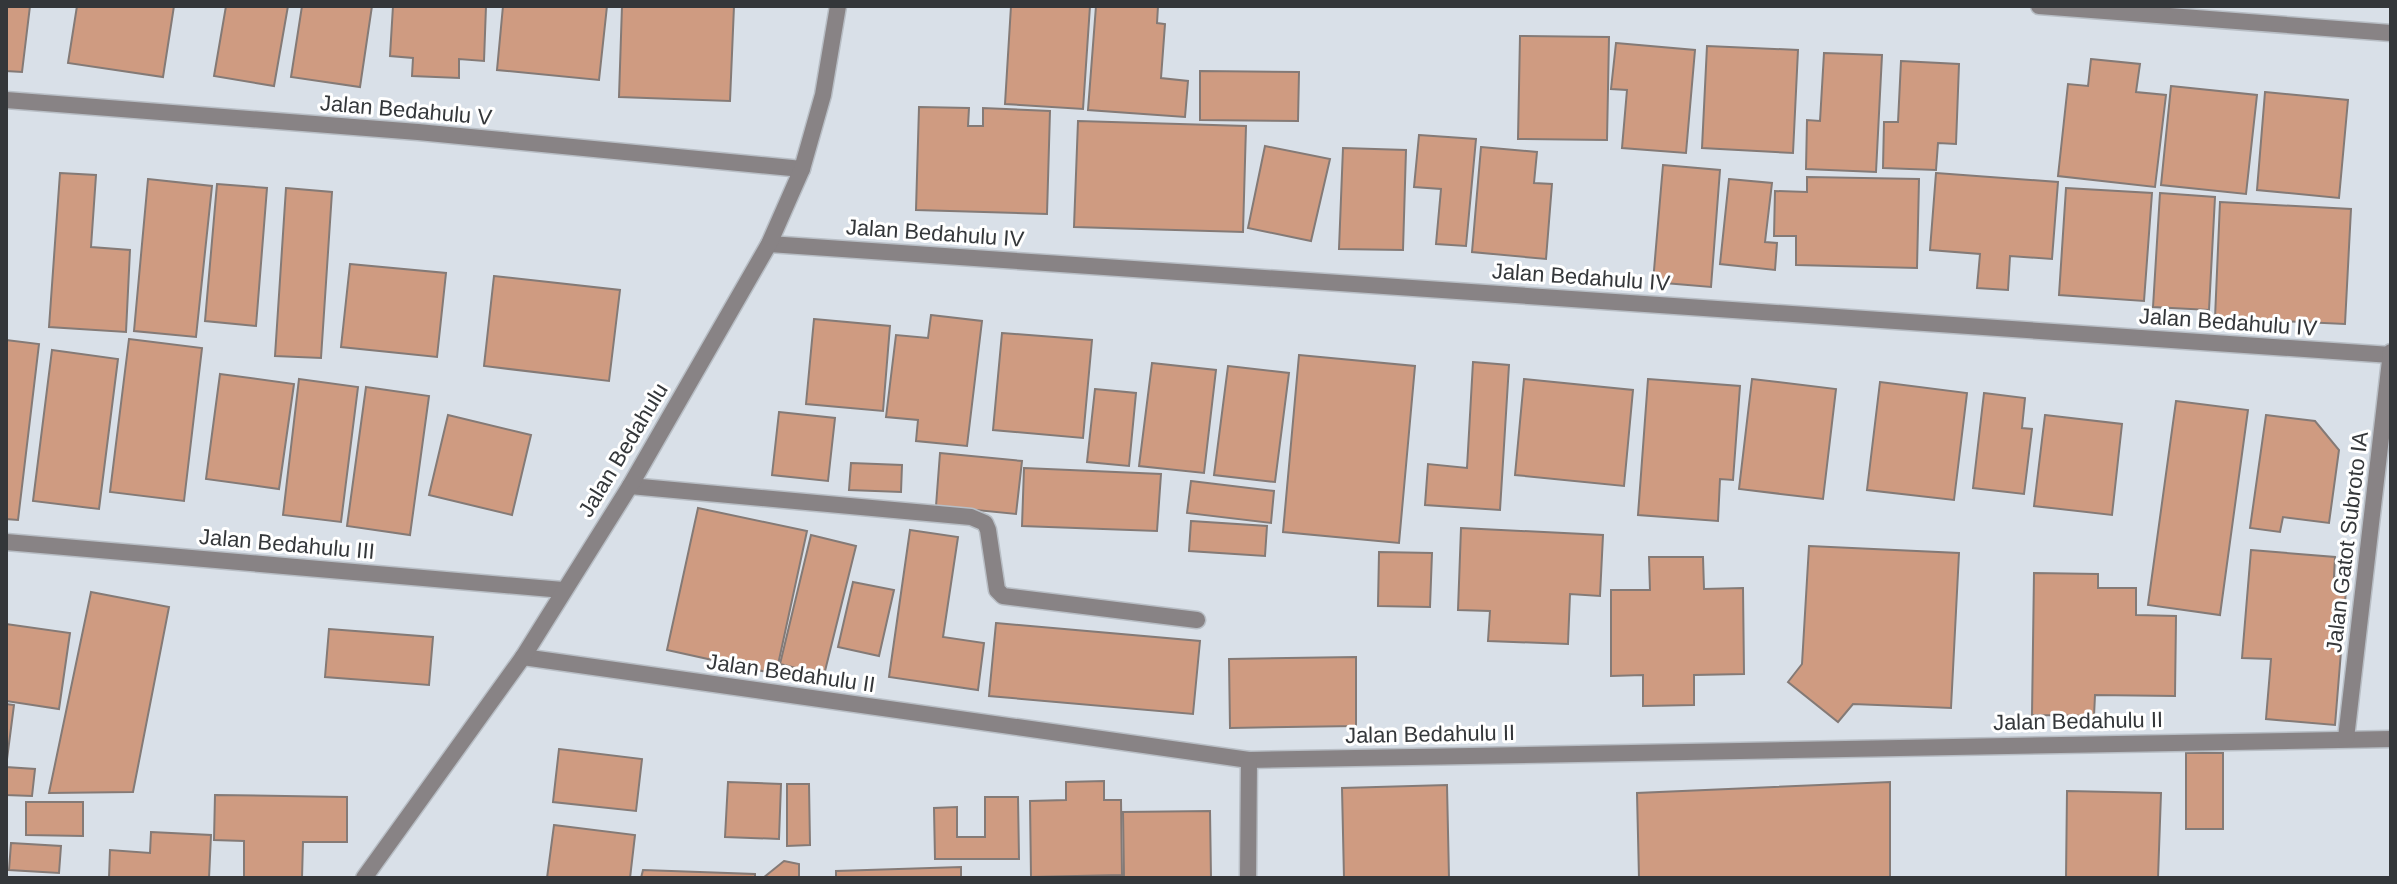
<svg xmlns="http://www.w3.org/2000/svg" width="2397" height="884" font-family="Arial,sans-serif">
  <rect width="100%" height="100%" fill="#d9e0e8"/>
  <g fill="#cf9b81" stroke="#847a76" stroke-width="2">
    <path d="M6 6H30L22 72 6 71Z"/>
    <path d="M77 6H174L163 77 68 63Z"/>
    <path d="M226 6H288L274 86 214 76Z"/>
    <path d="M302 6H372L360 87 291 77Z"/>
    <path d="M393 6H486L484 61 459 59V78L412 76 413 58 390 56Z"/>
    <path d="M503 6H607L599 80 497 70Z"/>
    <path d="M622 6H734L730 101 619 97Z"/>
    <path d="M1011 6H1090L1083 109 1005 104Z"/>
    <path d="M1096 6H1158L1157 23 1165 24 1161 78 1188 81 1185 117 1088 110Z"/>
    <path d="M1520 36 1609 37 1607 140 1518 139Z"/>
    <path d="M1616 43 1695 50 1686 153 1622 148 1627 90 1611 89Z"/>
    <path d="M1707 46 1798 50 1793 153 1702 148Z"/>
    <path d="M1824 53 1882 55 1876 172 1806 169 1807 120 1820 121Z"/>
    <path d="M2091 59 2140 64 2136 92 2166 95 2155 187 2058 176 2068 84 2088 86Z"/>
    <path d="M1901 61 1959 64 1956 144 1938 143 1936 170 1883 168 1884 122H1898Z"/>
    <path d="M1200 71 1299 72 1298 121 1200 120Z"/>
    <path d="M2171 86 2257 95 2246 194 2161 185Z"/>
    <path d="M2265 92 2348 100 2339 198 2257 190Z"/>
    <path d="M919 107 969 108 968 126H983V108L1050 111 1047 214 916 210Z"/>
    <path d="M1078 121 1246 126 1243 232 1074 227Z"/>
    <path d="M1419 135 1476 139 1466 246 1436 244 1441 189 1414 187Z"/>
    <path d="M1265 146 1330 159 1311 241 1248 228Z"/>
    <path d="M1481 147 1537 152 1534 183 1552 184 1546 259 1472 252Z"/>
    <path d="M1343 148 1406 150 1403 250 1339 249Z"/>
    <path d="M1663 165 1720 170 1711 287 1653 282Z"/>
    <path d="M60 173 96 175 91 247 130 250 126 332 49 327Z"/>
    <path d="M1936 173 2058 182 2052 259 2010 256 2008 290 1977 288 1980 254 1930 250Z"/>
    <path d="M1807 177 1919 179 1917 268 1796 265V236H1774L1775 191 1807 192Z"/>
    <path d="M148 179 212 186 196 337 134 331Z"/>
    <path d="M1729 179 1772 183 1765 242 1777 243 1775 270 1720 264Z"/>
    <path d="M217 184 267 188 256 326 205 321Z"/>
    <path d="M286 188 332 192 321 358 275 356Z"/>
    <path d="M2066 188 2152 193 2144 301 2059 295Z"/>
    <path d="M2160 193 2215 197 2209 310 2153 307Z"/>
    <path d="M2220 202 2351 209 2345 324 2215 318Z"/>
    <path d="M350 264 446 273 437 357 341 347Z"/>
    <path d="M494 276 620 290 609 381 484 366Z"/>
    <path d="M931 315 982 321 967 446 916 441 918 420 886 417 896 335 928 338Z"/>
    <path d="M814 319 890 326 883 411 806 404Z"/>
    <path d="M1002 333 1092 340 1083 438 993 430Z"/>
    <path d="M129 339 202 348 184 501 110 492Z"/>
    <path d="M6 340 39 344 18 520 6 519Z"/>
    <path d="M52 350 118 359 99 509 33 501Z"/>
    <path d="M1299 355 1415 366 1399 543 1283 532Z"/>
    <path d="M1473 362 1509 365 1500 510 1425 505 1428 464 1467 468Z"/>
    <path d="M1152 363 1216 370 1204 473 1139 466Z"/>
    <path d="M1228 366 1289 373 1275 482 1214 475Z"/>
    <path d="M220 374 294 384 279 489 206 479Z"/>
    <path d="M299 379 358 387 341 522 283 515Z"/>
    <path d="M1524 379 1633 390 1624 486 1515 475Z"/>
    <path d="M1648 379 1740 386 1733 480 1720 479 1718 521 1638 515Z"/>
    <path d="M1752 379 1836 389 1823 499 1739 489Z"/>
    <path d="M1880 382 1967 393 1954 500 1867 490Z"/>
    <path d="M366 387 429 396 410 535 347 526Z"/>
    <path d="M1095 389 1136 393 1129 466 1087 462Z"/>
    <path d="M1984 393 2025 398 2022 428 2032 429 2024 494 1973 488Z"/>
    <path d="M2176 401 2248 410 2220 615 2148 605Z"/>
    <path d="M779 412 835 418 828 481 772 475Z"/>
    <path d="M448 415 531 435 512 515 429 495Z"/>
    <path d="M2045 415 2122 424 2112 515 2034 506Z"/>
    <path d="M2266 415 2315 421 2339 450 2329 523 2283 517 2280 532 2250 528Z"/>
    <path d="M940 453 1022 461 1016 514 936 506Z"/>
    <path d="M851 463 902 465 901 492 849 490Z"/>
    <path d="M1024 468 1161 474 1157 531 1022 526Z"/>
    <path d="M1191 481 1274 491 1271 523 1187 513Z"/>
    <path d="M698 508 807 531 776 674 667 650Z"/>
    <path d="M1191 521 1267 526 1265 556 1189 551Z"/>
    <path d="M1461 528 1603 535 1600 596 1570 594 1568 644 1488 641 1490 611 1458 610Z"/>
    <path d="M910 530 958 537 943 637 984 643 978 690 889 677Z"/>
    <path d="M811 535 856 546 824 675 780 664Z"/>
    <path d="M1809 546 1959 553 1951 708 1853 704 1838 722 1788 682 1802 664Z"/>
    <path d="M2251 550 2335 557 2334 577 2347 578 2335 725 2266 719 2271 659 2242 658Z"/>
    <path d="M1379 552 1432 553 1430 607 1378 606Z"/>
    <path d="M1649 557H1703L1704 589 1743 588 1744 674 1694 675V705L1643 706V675L1611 676V590H1650Z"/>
    <path d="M2034 573 2098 574V588H2136V615L2176 616 2175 696 2095 695 2094 716 2032 715Z"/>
    <path d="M853 582 894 590 879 656 838 647Z"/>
    <path d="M91 592 169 607 133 792 49 793Z"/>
    <path d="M996 623 1200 641 1193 714 989 696Z"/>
    <path d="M6 624 70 633 59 709 6 701Z"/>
    <path d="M329 629 433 637 429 685 325 677Z"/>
    <path d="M1356 657V726L1230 728 1229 659Z"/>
    <path d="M6 704 14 705 6 767 35 769 32 796 6 795Z"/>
    <path d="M559 749 642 759 636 811 553 802Z"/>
    <rect x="2186" y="753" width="37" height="76"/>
    <path d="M1104 781V800H1121L1122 875 1031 877 1030 801 1066 800V782Z"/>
    <path d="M728 782 781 784 779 839 725 837Z"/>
    <path d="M1890 782V878H1639L1637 793Z"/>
    <path d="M787 784H809L810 845 787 846Z"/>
    <path d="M1447 785 1449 878H1344L1342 788Z"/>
    <path d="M2067 791 2161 793 2158 878H2066Z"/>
    <path d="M215 795 347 797V842H303L302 878H244V841L214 840Z"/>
    <path d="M985 797H1018L1019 859H935L934 808 957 807V837H985Z"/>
    <path d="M26 802H83V836L26 835Z"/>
    <path d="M1210 811 1211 878H1124L1123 812Z"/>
    <path d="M554 825 635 835 630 878H547Z"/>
    <path d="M151 832 211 835 209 878H109L110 850 150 853Z"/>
    <path d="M11 843 61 846 59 873 9 870Z"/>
    <path d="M784 861 799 864V878H763Z"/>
    <path d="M961 867V878H836V871Z"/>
    <path d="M643 870 755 874V878H641Z"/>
  </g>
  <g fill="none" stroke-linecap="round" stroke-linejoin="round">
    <g stroke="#b8bec5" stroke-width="19">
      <g id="street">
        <path d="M2039 6 2391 33"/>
        <path d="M6 100 418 132 802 169"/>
        <path d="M769 244 2391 355"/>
        <path d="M630 486 971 517 985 523 988 530 997 590 1003 596 1197 620"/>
        <path d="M6 542 563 590"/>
        <path d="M523 657 1249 760 2391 739"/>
        <path d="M2346 738 2391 352"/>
        <path d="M364 878 523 657 630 486 769 244 802 169 823 95 838 6"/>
        <path d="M1248 878 1249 760"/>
      </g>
    </g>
    <use href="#street" stroke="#888385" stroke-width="16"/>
  </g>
  <g text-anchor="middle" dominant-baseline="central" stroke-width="6" stroke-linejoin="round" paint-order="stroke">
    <g font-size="22" fill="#34373a" stroke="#fff">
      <text transform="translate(406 110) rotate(5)">Jalan Bedahulu V</text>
      <text transform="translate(935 233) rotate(4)">Jalan Bedahulu IV</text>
      <text transform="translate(1581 277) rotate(4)">Jalan Bedahulu IV</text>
      <text transform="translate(2228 322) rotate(4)">Jalan Bedahulu IV</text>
      <text transform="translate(623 450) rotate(-59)">Jalan Bedahulu</text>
      <text transform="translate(2347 542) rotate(-83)">Jalan Gatot Subroto IA</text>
      <text transform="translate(287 544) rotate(5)">Jalan Bedahulu III</text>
      <text transform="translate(791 673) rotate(8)">Jalan Bedahulu II</text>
      <text transform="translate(2078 721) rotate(-1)">Jalan Bedahulu II</text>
      <text transform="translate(1430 734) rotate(-1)">Jalan Bedahulu II</text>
    </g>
  </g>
  <rect width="2397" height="884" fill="none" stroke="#34373a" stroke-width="16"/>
</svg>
